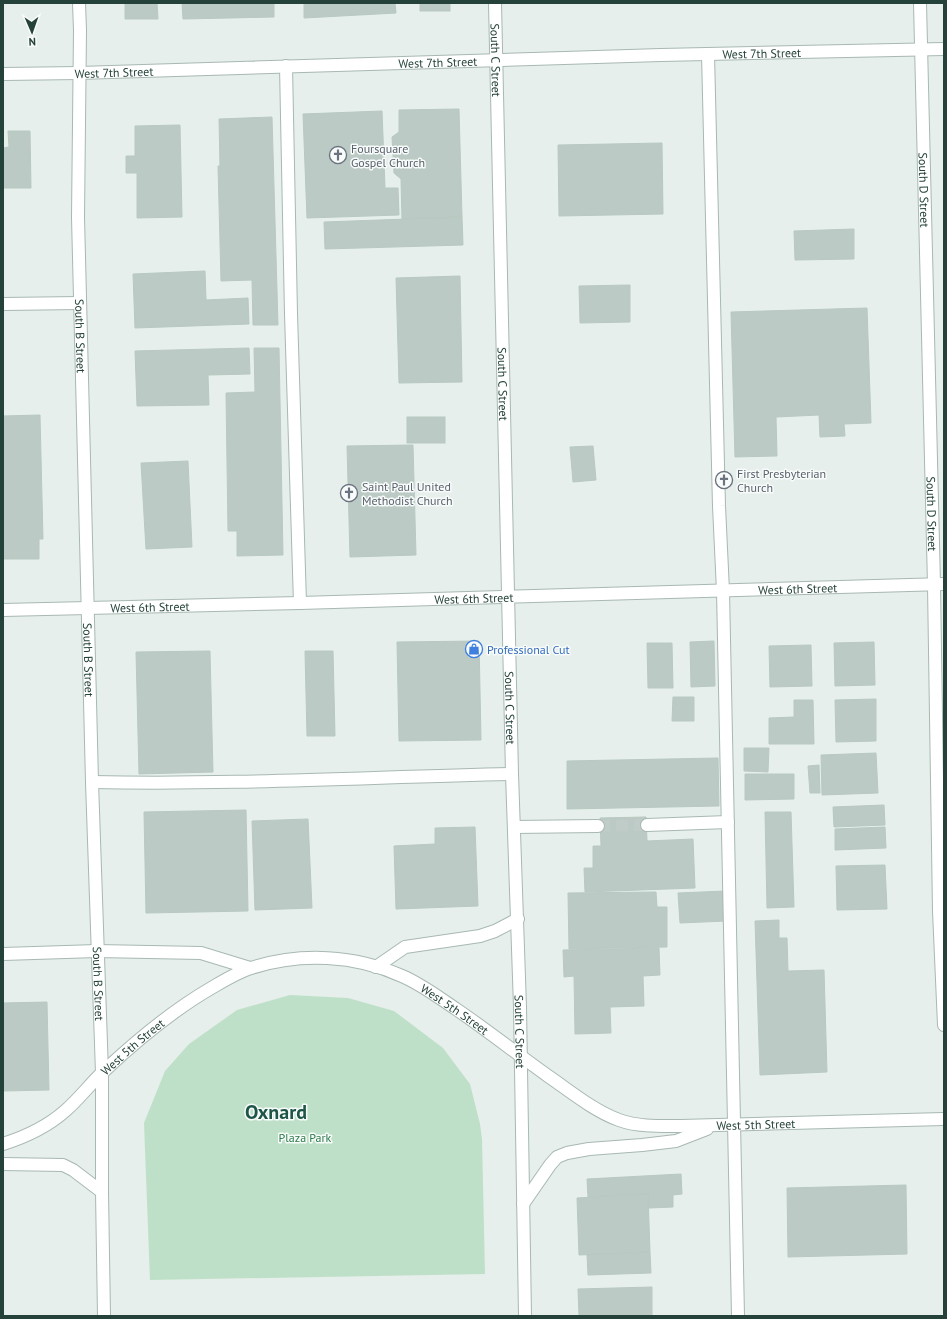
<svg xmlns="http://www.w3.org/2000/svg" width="947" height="1319" font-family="'PT Sans',sans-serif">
  <rect width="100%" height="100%" fill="#e6efeb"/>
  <path fill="#bfe0c8" d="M290 995 348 998 394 1011 443 1048 470 1084 480 1124 482 1139 485 1274 150 1280 144 1123 165 1071 189 1044 237 1010Z"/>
  <g fill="#bbcac4" stroke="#b8c9c2">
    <path d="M125 3H157L158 19H125Z"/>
    <path d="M182 3H274V17L183 19Z"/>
    <path d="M304 3H395L396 13 304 18Z"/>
    <rect x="420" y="3" width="30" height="8"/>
    <path d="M459 109 462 217 402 219 401 179 394 173 392 137 399 132V110Z"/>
    <path d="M382 111 385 188H398L399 215 307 218 303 114Z"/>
    <path d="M272 117 278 325H253L252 280 221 281 218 166H220L219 119Z"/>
    <path d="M180 125 182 217 137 218V173H126V156H135V126Z"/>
    <path d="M8 131H30L31 188H3V148L9 147Z"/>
    <path d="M662 143 663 214 559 216 558 145Z"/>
    <path d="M462 217 463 245 325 249 324 222Z"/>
    <path d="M854 229V259L795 260 794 231Z"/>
    <path d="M205 271 206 300 248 298 249 324 135 328 133 274Z"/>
    <path d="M460 276 462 382 399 383 396 278Z"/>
    <path d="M630 285V322L580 323 579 286Z"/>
    <path d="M867 308 871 423 844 424 845 436 820 437 819 415 776 417 777 456 735 457 731 312Z"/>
    <path d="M249 348 250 374 208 375 209 405 137 406 135 351Z"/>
    <path d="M254 348H279L283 555 237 556V531H228L226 393 255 392Z"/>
    <path d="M40 415 43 539H39V559H3V416Z"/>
    <rect x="407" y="417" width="38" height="26"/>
    <path d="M413 445 416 555 350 557 347 446Z"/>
    <path d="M593 446 596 480 573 482 570 447Z"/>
    <path d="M188 461 192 547 146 549 141 463Z"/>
    <path d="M479 641 481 740 399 741 397 642Z"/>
    <path d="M714 641 715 686 691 687 690 642Z"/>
    <path d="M874 642 875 685 835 686 834 643Z"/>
    <path d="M647 643H672L673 688H648Z"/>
    <path d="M811 645 812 686 770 687 769 646Z"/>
    <path d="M210 651 213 772 139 774 136 652Z"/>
    <path d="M305 651H333L335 736H307Z"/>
    <path d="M673 697H694V721H672Z"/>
    <path d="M876 699V741L836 742 835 700Z"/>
    <path d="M794 700H813L814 744H769V718L794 717Z"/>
    <path d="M744 748H769L768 772 744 771Z"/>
    <path d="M876 753 878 793 822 795 821 755Z"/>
    <path d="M718 758 719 806 567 809V761Z"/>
    <path d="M819 765 820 793H810L808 766Z"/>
    <path d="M745 774H794V799L745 800Z"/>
    <path d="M884 805 885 825 834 827 833 807Z"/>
    <path d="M246 810 248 911 146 913 144 812Z"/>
    <path d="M765 812H791L794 907 767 908Z"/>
    <path d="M646 817 647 841 693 839 695 888 585 892 584 868H593V846H601L600 818Z"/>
    <path d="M308 819 312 908 255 910 252 821Z"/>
    <path d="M475 827 478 906 396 909 394 846 435 844V828Z"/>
    <path d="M885 827 886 848 835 850V829Z"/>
    <path d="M885 865 887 909 837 910 836 866Z"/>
    <path d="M725 891 726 921 680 923 678 893Z"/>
    <path d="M656 892 657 907H667V947L569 949 568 893Z"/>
    <path d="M779 920V938H787L788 971 824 970 827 1072 760 1075 755 921Z"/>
    <path d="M659 948 660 975 643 976 644 1006 610 1007 611 1033 575 1034 574 976 564 977 563 950Z"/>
    <path d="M47 1002 49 1090 3 1091V1003Z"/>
    <path d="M681 1174 682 1194 673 1195V1207L649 1208 648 1194 588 1197 587 1179Z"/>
    <path d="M906 1185 907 1254 788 1257 787 1188Z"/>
    <path d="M648 1194 650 1252 579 1255 577 1198Z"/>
    <path d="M650 1252 651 1273 588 1275 587 1255Z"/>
    <path d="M652 1287V1316H579L578 1289Z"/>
  </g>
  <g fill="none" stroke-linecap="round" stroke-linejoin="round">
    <path stroke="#bfccc8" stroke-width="12" stroke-dasharray="12 6" stroke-linecap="butt" d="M598 826 647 825"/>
    <g stroke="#a8b8b2" stroke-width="14">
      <g id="minor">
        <path id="s1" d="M79 3 80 30 78 217 92 782 102 1073V1192L104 1316"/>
        <path id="s2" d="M495 3 512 774 520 1007 525 1316"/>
        <path id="s3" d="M920 3 934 585 939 911 944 1025"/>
        <path d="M708 54 719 506 723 591 738 1316"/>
        <path d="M286 66 291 314 300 603"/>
        <path id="s4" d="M3 74 79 73 661 55 944 49"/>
        <path d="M3 304 80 303"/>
        <path id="s5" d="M3 610 300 603 944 584"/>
        <path d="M92 782C232 785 372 777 512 774"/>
        <path d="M647 825 728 822"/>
        <path d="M514 827 598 826"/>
        <path d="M3 954 97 951 201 953 250 968"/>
        <path d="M376 967 405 947 480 936 495 931 518 919"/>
        <path id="s6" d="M3 1144C25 1137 47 1127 65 1111 79 1099 90 1084 104 1071 137 1040 173 1010 213 987 225 980 238 972 251 968 301 952 355 955 402 976 421 984 438 997 456 1009 487 1030 517 1054 548 1076 570 1091 594 1111 619 1120 638 1127 661 1126 681 1126L944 1119"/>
        <path d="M3 1164 63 1165 73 1170 102 1192"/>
        <path d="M523 1204 550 1165 557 1157 567 1153 589 1149 642 1145 676 1141 707 1129"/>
      </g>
    </g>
    <use href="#minor" stroke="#fff" stroke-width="12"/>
  </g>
  <defs>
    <g id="church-ring" transform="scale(0.9)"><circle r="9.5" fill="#f7fbf9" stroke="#6b7280" stroke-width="1.5"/><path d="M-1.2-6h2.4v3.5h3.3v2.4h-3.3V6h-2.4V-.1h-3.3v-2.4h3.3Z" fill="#6b7280"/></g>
    <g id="shop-ring" transform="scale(0.9)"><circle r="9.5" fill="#f7fbf9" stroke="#3f7fe0" stroke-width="1.5"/><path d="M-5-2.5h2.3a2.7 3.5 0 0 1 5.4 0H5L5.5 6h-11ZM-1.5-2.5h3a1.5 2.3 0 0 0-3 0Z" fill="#3f7fe0"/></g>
  </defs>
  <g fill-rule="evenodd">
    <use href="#church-ring" x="338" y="155"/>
    <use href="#church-ring" x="724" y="480"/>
    <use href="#church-ring" x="349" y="493"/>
    <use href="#shop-ring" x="474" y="649"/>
  </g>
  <g text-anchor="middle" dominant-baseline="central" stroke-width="3" stroke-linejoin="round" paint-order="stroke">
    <g font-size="12" fill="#24423a" stroke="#f7fbf9">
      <text stroke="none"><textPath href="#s4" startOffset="759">West 7th Street</textPath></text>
      <text stroke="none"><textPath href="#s2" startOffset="57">South C Street</textPath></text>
      <text stroke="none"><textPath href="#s4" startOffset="435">West 7th Street</textPath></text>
      <text stroke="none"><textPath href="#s4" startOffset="111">West 7th Street</textPath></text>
      <text stroke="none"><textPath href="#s3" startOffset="187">South D Street</textPath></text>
      <text stroke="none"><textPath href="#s1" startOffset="333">South B Street</textPath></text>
      <text stroke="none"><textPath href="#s2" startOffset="381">South C Street</textPath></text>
      <text stroke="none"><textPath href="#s3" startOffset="511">South D Street</textPath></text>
      <text stroke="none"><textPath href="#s5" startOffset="795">West 6th Street</textPath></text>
      <text stroke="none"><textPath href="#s5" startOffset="471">West 6th Street</textPath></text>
      <text stroke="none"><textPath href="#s5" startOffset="147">West 6th Street</textPath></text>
      <text stroke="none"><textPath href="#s1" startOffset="657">South B Street</textPath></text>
      <text stroke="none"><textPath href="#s2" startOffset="705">South C Street</textPath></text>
      <text stroke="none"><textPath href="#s1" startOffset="981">South B Street</textPath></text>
      <text stroke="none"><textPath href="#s6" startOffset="524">West 5th Street</textPath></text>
      <text stroke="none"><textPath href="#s2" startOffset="1029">South C Street</textPath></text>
      <text stroke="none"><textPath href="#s6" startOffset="164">West 5th Street</textPath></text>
      <text stroke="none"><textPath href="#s6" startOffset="860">West 5th Street</textPath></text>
    </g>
    <g font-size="12" fill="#5b616d" stroke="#f7fbf9" text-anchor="start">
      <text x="351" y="148">Foursquare<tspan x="351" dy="14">Gospel Church</tspan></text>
      <text x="737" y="473">First Presbyterian<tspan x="737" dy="14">Church</tspan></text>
      <text x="362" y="486">Saint Paul United<tspan x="362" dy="14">Methodist Church</tspan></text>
    </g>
    <g font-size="12" fill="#366cbe" stroke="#f7fbf9" text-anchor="start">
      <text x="487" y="649">Professional Cut</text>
    </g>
    <g font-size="12" fill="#2d7a4b" stroke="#f7fbf9">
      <text x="305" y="1137">Plaza Park</text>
    </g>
    <g font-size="20" font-weight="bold" fill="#1f5548" stroke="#f7fbf9">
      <text x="276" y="1112">Oxnard</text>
    </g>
  </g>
  <rect width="947" height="1319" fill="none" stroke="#24423a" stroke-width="8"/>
  <g transform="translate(32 32) rotate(178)" stroke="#f7fbf9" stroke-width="3" paint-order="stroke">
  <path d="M0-3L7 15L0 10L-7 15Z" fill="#24423a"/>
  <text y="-6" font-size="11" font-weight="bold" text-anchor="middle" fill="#24423a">N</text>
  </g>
</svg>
